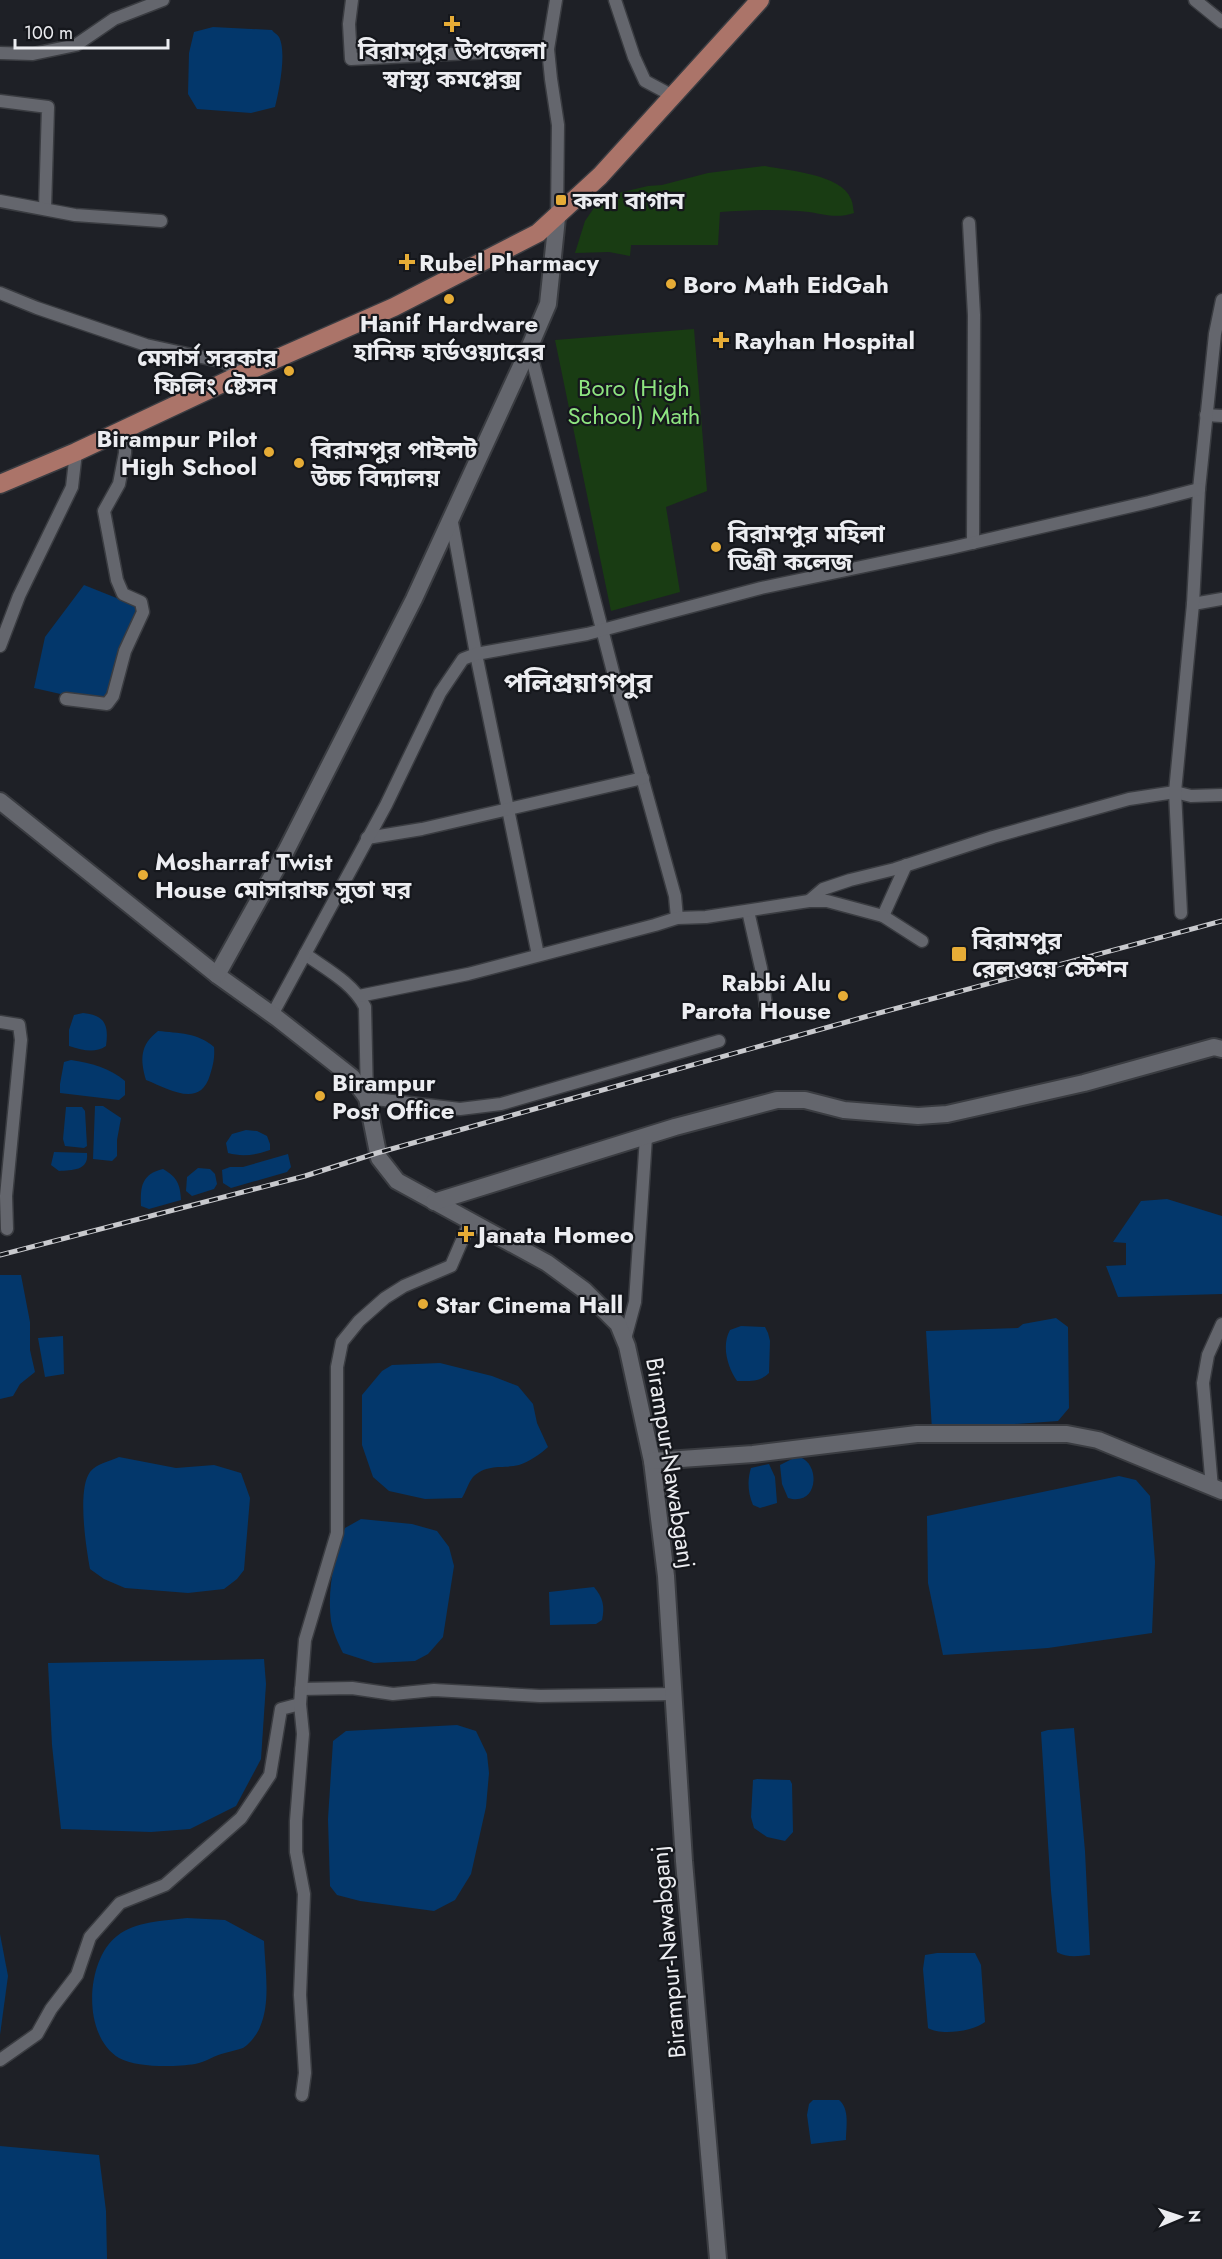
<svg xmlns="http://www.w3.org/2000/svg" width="1222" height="2259" font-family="Jost,'Noto Sans Bengali',sans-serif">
  <rect width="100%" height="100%" fill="#1e2026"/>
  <g fill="#193c13">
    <path d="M765 166C789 171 841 174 851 199 853 203 853 209 854 213 834 220 819 212 799 211 772 209 746 210 720 212L718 245H631L630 256 609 252 575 253 585 221 596 205 614 194 648 186 662 185 708 173Z"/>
    <path d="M694 329 707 491 666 507 680 592 611 611 555 340Z"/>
  </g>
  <g fill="#03376b">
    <path d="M213 27 272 30C274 33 277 34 279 37 287 52 279 91 275 107L251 113 197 109 188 94 189 53 194 32Z"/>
    <path d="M84 585 139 607 109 700H87L34 688 45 637Z"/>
    <path d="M83 1013C105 1015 109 1025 106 1046 94 1054 83 1050 69 1046V1030L74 1015Z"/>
    <path d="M158 1031C178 1033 199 1033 214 1047 215 1057 213 1066 210 1075 200 1109 169 1089 146 1080 140 1059 140 1045 158 1031Z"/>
    <path d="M71 1060C91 1063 110 1068 125 1081V1095L119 1100 60 1093V1084L64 1062Z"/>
    <path d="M95 1106H103L121 1118 117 1140V1156L112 1161 93 1159Z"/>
    <path d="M66 1107H82L85 1111 87 1146 84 1148 65 1146 63 1139Z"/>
    <path d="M246 1130 257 1131 267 1136 270 1144V1150C256 1155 242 1157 228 1153L226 1143 232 1134Z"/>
    <path d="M54 1152 87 1153C89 1171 72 1170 59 1171L51 1165Z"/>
    <path d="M288 1154 291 1167 287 1172 231 1188 223 1183 222 1170 230 1167H243Z"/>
    <path d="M198 1168 210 1169 215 1174 217 1184 214 1189 192 1196 186 1191 187 1177Z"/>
    <path d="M163 1169C177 1177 180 1184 181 1200L149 1209 141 1206C140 1186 142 1174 163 1169Z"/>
    <path d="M1167 1199 1222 1216V1294L1118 1297 1106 1266 1126 1265V1243L1113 1242 1141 1201Z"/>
    <path d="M0 1275H21L30 1322V1350L35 1372 20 1384 13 1396 0 1399Z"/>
    <path d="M1056 1318 1068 1327 1069 1408 1058 1421 932 1430 926 1331 1018 1328 1023 1324Z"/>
    <path d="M741 1326 765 1327 768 1333 770 1341 769 1373C760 1382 750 1381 737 1381 728 1368 721 1346 730 1330Z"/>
    <path d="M63 1336 64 1374 45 1377 38 1338Z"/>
    <path d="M440 1363 492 1376 518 1386 533 1404 537 1423 548 1447C539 1455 530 1461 519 1465 504 1469 487 1463 473 1477 468 1483 466 1492 462 1498L425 1499 389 1491 373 1477 362 1445V1395L382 1371 392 1365Z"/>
    <path d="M119 1457 176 1468 214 1465 241 1473 250 1498 244 1570 237 1579 224 1589 188 1593 125 1588 104 1579 90 1569C86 1547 77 1490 90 1472 96 1464 110 1461 119 1457Z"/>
    <path d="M800 1457C821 1465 818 1507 788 1498L782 1484 780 1465 792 1459Z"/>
    <path d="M769 1464 775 1477 777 1503 760 1508 753 1505C748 1493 747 1480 751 1468Z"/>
    <path d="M1119 1476 1136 1480 1150 1496 1155 1562 1152 1633 1048 1648 943 1655 928 1583 927 1516Z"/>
    <path d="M361 1519 412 1524 437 1531 449 1547 454 1566 443 1637 428 1654 415 1661 374 1663 343 1653C338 1643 333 1632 331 1621 327 1591 334 1556 345 1528Z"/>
    <path d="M594 1587C603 1598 605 1606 602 1620L596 1624 550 1625 549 1592Z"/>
    <path d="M264 1659 266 1684 261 1759 236 1806 190 1829 151 1832 61 1829 52 1745 48 1663Z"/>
    <path d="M457 1725 476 1731 487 1754 489 1773 486 1807 471 1874 455 1900 434 1911 360 1901 337 1895 330 1886 328 1819 333 1741 346 1731Z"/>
    <path d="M1074 1728 1085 1851 1090 1955C1079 1956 1066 1958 1057 1952L1051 1891 1041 1732 1048 1730Z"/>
    <path d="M757 1779 790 1780 792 1784 793 1832 785 1841 767 1837 754 1828 751 1817 753 1780Z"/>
    <path d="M187 1918 225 1920 264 1941C265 1968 271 2002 260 2027 258 2033 249 2045 243 2048 238 2050 231 2051 225 2053 215 2055 206 2062 195 2064 175 2067 137 2068 119 2058 82 2036 85 1961 117 1936 136 1921 163 1921 187 1918Z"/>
    <path d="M0 1934 8 1976 0 2035Z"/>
    <path d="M937 1953H975L981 1965 985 2022C974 2031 941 2036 928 2028L923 1969 925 1955Z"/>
    <path d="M813 2100H839C850 2109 846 2127 846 2140L811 2144 807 2115 809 2104Z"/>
    <path d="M0 2146 99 2155 106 2211 107 2259H0Z"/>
  </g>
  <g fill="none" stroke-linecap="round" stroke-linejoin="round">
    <g stroke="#3a3c41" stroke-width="15">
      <g id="street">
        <path d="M352 0 349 24 351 59 548 49 551 79 558 125 557 216"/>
        <path d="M615 0 634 57 645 81 673 96"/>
        <path d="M1195 0 1222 22"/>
        <path d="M548 49 556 0"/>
        <path d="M0 53 33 54 76 45 114 19 163 0"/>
        <path d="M0 101 48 107 45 209"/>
        <path d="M0 201 75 215 161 221"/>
        <path d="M969 223 974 315 973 543"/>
        <path d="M0 293 37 308 146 345 224 362 242 374"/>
        <path d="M529 347 618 691 675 896 677 918"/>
        <path d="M1206 415 1222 416"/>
        <path d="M451 517 476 654 538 955"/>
        <path d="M1193 604 1222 599"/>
        <path d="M0 646 19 596 72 487 76 452"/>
        <path d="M66 699 107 704 113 696 125 651 143 612 141 602 123 594 117 580 104 511 119 484 125 453V429"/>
        <path d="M367 838 422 829 643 778"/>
        <path d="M809 901 823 889 850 880 895 869 993 837 1129 799 1175 792 1191 796 1222 795"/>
        <path d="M748 911 761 968 766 1006"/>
        <path d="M1181 913 1175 792 1193 604 1199 489 1215 334 1222 300"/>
        <path d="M883 916 906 865"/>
        <path d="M305 954C326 969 353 983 365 1007L367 1098 460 1109 501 1104 719 1041"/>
        <path d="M359 996 468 974 655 925 677 918 706 917 809 901H827L883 916 922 941"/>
        <path d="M272 1015 386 805 440 693 463 659 476 654 587 634 761 588 951 548 1149 502 1199 489"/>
        <path d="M0 1022 19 1025 21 1040 6 1196 7 1229"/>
        <path d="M625 1339 635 1302 646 1137"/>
        <path d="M1212 1488 1203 1383 1208 1355 1222 1324"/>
        <path d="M301 1689 352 1688 393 1694 434 1690 540 1696 674 1694"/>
        <path d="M0 2060 37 2034 51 2009 77 1975 90 1937 120 1903 165 1885 241 1818 270 1775 281 1709 300 1704"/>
        <path d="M302 2095 305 2073 300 1995 304 1894 296 1852V1821L303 1734 300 1704 305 1640 337 1533V1367L342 1342 359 1321 385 1298 404 1286 451 1266 470 1222"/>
      </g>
    </g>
    <g stroke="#3a3c41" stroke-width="20">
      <g id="secondary">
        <path d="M0 801 217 975 277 1018 352 1077 367 1098 379 1158 397 1181 547 1263 584 1290 618 1324 627 1346 652 1461 666 1576 684 1861 718 2259"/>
        <path d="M217 975 286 851 414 599 527 353 548 304 557 218"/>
        <path d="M434 1202 675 1127 777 1100H805L844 1110 918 1116 947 1114 1084 1083 1214 1047 1222 1049"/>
        <path d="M652 1461 753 1454 917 1434H1067L1098 1440 1222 1491"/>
      </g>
    </g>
    <g stroke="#3a3c41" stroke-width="21">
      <path id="primary" d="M0 484 76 452 242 374 394 307 538 233 600 176 760 0"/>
    </g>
    <use href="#street" stroke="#64666d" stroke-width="12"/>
    <use href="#secondary" stroke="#64666d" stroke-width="16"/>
    <use href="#primary" stroke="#ab7469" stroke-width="18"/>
    <g stroke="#c8c9cd" stroke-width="5">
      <path id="rail" d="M0 1255 305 1176 377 1153 868 1016 1222 921"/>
    </g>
    <use href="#rail" stroke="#15171c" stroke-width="3" stroke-dasharray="9" stroke-linecap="butt"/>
  </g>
  <g fill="#e6ac36" stroke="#15171c" stroke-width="2">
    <path d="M449 15h6v6h6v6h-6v6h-6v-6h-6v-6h6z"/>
    <rect x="555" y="194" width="12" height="12" rx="3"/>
    <path d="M404 253h6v6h6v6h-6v6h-6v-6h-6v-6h6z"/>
    <circle cx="671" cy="284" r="6"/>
    <circle cx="449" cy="299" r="6"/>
    <path d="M718 331h6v6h6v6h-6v6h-6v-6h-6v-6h6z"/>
    <circle cx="289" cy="371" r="6"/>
    <circle cx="269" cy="452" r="6"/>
    <circle cx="299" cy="463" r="6"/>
    <circle cx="716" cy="547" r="6"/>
    <circle cx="143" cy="875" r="6"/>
    <rect x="951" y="946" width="16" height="16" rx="3"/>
    <circle cx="843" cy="996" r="6"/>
    <circle cx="320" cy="1096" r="6"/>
    <path d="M463 1225h6v6h6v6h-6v6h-6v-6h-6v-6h6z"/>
    <circle cx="423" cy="1304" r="6"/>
  </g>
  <g text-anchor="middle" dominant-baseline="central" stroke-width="4.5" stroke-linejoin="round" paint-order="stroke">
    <g font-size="24" font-weight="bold" fill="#ecedf1" stroke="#15171c" text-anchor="start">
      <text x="452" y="50" text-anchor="middle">বিরামপুর উপজেলা<tspan x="452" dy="28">স্বাস্থ্য কমপ্লেক্স</tspan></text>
      <text x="573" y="200">কলা বাগান</text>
      <text x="419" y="262">Rubel Pharmacy</text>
      <text x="683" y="284">Boro Math EidGah</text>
      <text x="449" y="323" text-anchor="middle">Hanif Hardware<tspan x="449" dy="28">হানিফ হার্ডওয়্যারের</tspan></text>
      <text x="734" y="340">Rayhan Hospital</text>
      <text x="277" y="357" text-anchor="end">মেসার্স সরকার<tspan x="277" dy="28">ফিলিং ষ্টেসন</tspan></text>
      <text x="257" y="438" text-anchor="end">Birampur Pilot<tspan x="257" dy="28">High School</tspan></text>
      <text x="311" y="449">বিরামপুর পাইলট<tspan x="311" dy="28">উচ্চ বিদ্যালয়</tspan></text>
      <text x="728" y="533">বিরামপুর মহিলা<tspan x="728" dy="28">ডিগ্রী কলেজ</tspan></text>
      <text x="155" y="861">Mosharraf Twist<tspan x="155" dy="28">House মোসারাফ সুতা ঘর</tspan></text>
      <text x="972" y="940">বিরামপুর<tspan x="972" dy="28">রেলওয়ে স্টেশন</tspan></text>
      <text x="831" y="982" text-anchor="end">Rabbi Alu<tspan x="831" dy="28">Parota House</tspan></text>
      <text x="332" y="1082">Birampur<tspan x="332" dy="28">Post Office</tspan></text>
      <text x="478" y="1234">Janata Homeo</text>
      <text x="435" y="1304">Star Cinema Hall</text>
    </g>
    <g font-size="24" fill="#8ee580" stroke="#15171c">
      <text x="634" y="387">Boro (High<tspan x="634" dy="28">School) Math</tspan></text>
    </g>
    <g font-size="24" fill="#ecedf1" stroke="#15171c">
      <text transform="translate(671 1463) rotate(81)">Birampur-Nawabganj</text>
      <text transform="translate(668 1952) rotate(-95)">Birampur-Nawabganj</text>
    </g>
    <g font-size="27" font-weight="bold" fill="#ecedf1" stroke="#15171c">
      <text x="578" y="682">পলিপ্রয়াগপুর</text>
    </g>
  </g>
  <g transform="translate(1180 2217) rotate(88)" stroke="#15171c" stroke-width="4.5" paint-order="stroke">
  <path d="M0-4.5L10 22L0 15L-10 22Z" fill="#ecedf1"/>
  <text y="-9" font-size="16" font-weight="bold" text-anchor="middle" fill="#ecedf1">N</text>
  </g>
  <path d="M15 39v9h153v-9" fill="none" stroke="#ecedf1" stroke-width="3"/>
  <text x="24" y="39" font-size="18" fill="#ecedf1" stroke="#15171c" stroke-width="4.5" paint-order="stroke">100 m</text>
</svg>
